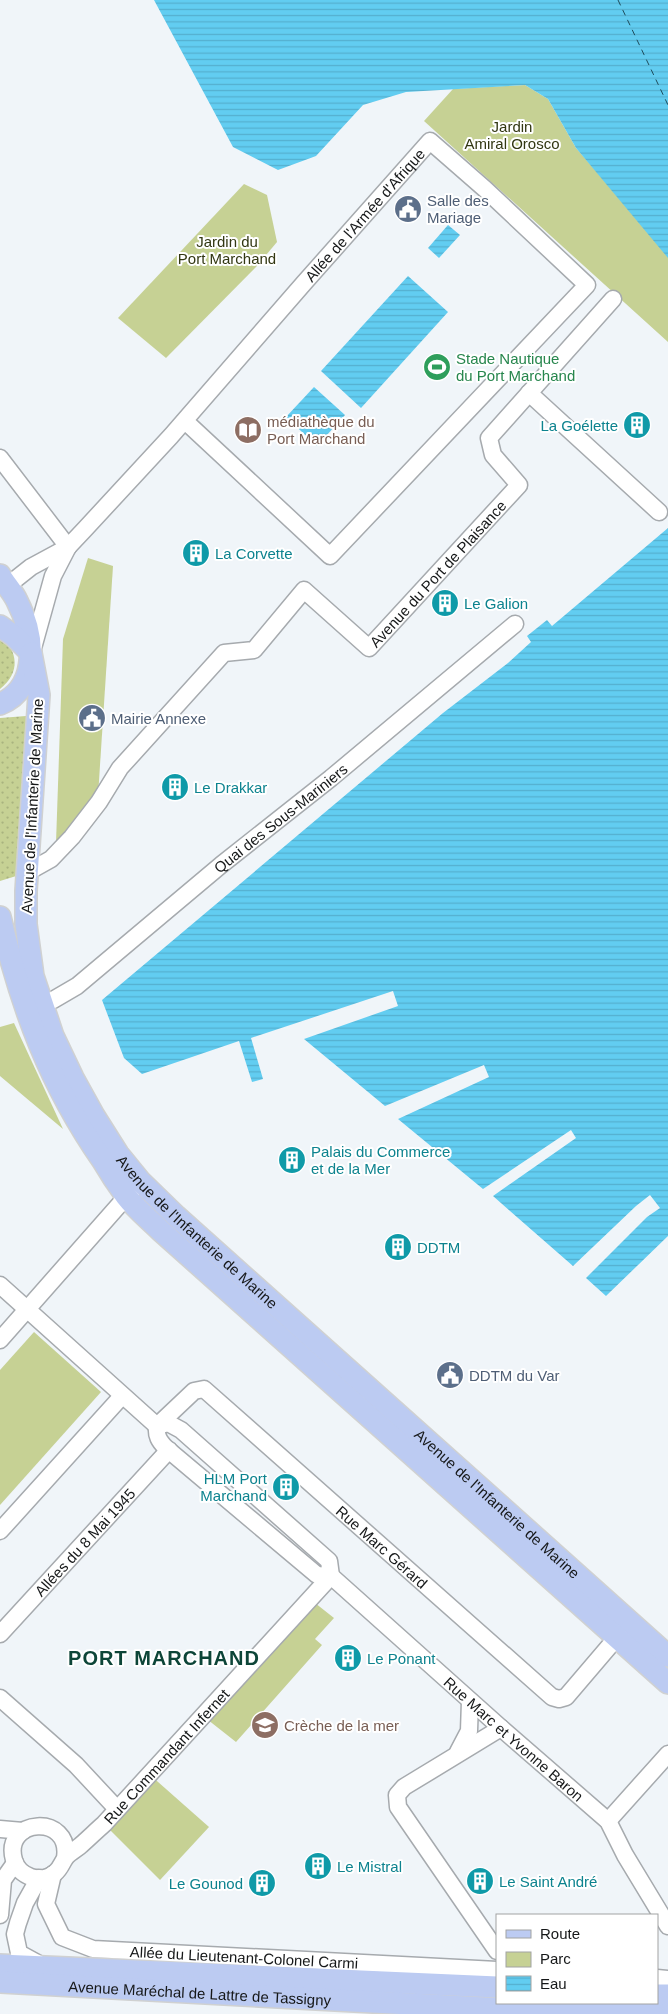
<svg xmlns="http://www.w3.org/2000/svg" width="668" height="2014" font-family="Arial,sans-serif">
  <defs>
    <pattern id="grass-dots" width="8" height="8" patternUnits="userSpaceOnUse" patternTransform="scale(1.25)"><rect width="8" height="8" fill="#c6d194"/><path d="M2 2h.1M6 6h.1" fill="none" stroke="#a9b37f" stroke-width="1.8" stroke-linecap="round"/></pattern>
    <pattern id="water-rules" width="6" height="5" patternUnits="userSpaceOnUse" patternTransform="scale(1.25)"><rect width="6" height="5" fill="#62cdf1"/><path d="M0 2.5h6" fill="none" stroke="#54afce"/></pattern>
  </defs>
  <rect width="100%" height="100%" fill="#f0f5f9"/>
  <g fill="url(#grass-dots)">
    <path d="M0 634C18 652 21 672 0 689Z"/>
    <path d="M39 715 26 873 0 881V718Z"/>
  </g>
  <g fill="#c6d194">
    <path d="M525 85 548 99 576 148 668 254V342L424 121 453 89Z"/>
    <path d="M244 184 267 195 277 242 256 267 166 358 118 318Z"/>
    <path d="M88 558 113 566 98 796 56 843 63 639Z"/>
    <path d="M14 1023 63 1129 0 1076V1027Z"/>
    <path d="M34 1332 101 1392 0 1505V1370Z"/>
    <path d="M310 1599 334 1618 315 1639 322 1645 236 1742 203 1716Z"/>
    <path d="M149 1774 209 1827 160 1880 104 1824Z"/>
  </g>
  <g fill="url(#water-rules)">
    <path d="M154 0H668V258L576 148 548 99 525 85 406 92 363 105 316 156 278 170 233 147Z"/>
    <path d="M448 225 460 235 439 258 428 248Z"/>
    <path d="M408 276 448 312 361 408 321 371Z"/>
    <path d="M314 387 345 415 317 446 286 417Z"/>
    <path d="M668 528V1236L606 1296 586 1278 647 1217 660 1208 650 1195 636 1206 573 1266 493 1196 576 1138 571 1130 483 1189 398 1119 489 1077 484 1065 385 1106 304 1039 398 1006 393 991 251 1038 263 1079 252 1082 239 1041 142 1074 124 1058 102 1000 443 713 508 663 531 642 527 636 547 620 552 626Z"/>
  </g>
  <g fill="none" stroke-linecap="round" stroke-linejoin="round">
    <path stroke="#1e4c5c" stroke-width="1" stroke-dasharray="6 5" stroke-linecap="butt" d="M618 0 668 105"/>
    <g stroke="#a6aaae" stroke-width="19">
      <g id="minor">
        <path d="M529 393 659 512"/>
        <path d="M0 458 68 547"/>
        <path id="s1" d="M7 586 31 567 68 547 85 529 171 436 304 283 430 141 485 189 587 285 330 556 185 421"/>
        <path d="M33 648 53 576 68 547"/>
        <path id="s2" d="M26 873 51 859 72 837 99 802 120 768 224 653 254 650 304 590 369 648 519 485 493 455 489 438 613 299"/>
        <path id="s3" d="M41 1003 53 1000 77 986 221 865 331 778 515 624"/>
        <path d="M0 1285 157 1426"/>
        <path d="M0 1340 134 1188"/>
        <path id="s4" d="M157 1426C156 1436 159 1441 166 1448L317 1575 331 1576 501 1728 608 1821 625 1855 668 1926"/>
        <path id="s5" d="M157 1426 194 1391 204 1389 552 1697 559 1699 566 1697 624 1629"/>
        <path d="M157 1426 168 1423 181 1430 329 1561 331 1576"/>
        <path d="M0 1531 122 1396"/>
        <path id="s6" d="M0 1634 169 1450"/>
        <path d="M0 1698 76 1765 117 1809"/>
        <path d="M458 1752 469 1731 470 1701"/>
        <path d="M608 1821 668 1754"/>
        <path d="M0 1829 23 1831"/>
        <path id="s7" d="M65 1858C72 1813 2 1818 14 1860 19 1877 41 1884 55 1873 61 1868 62 1862 66 1857 70 1852 77 1849 81 1845 89 1838 96 1831 104 1824L331 1576"/>
        <path id="s8" d="M53 1874 46 1904 62 1937 93 1949 497 1970"/>
        <path d="M39 1878 25 1903 18 1923 15 1934 19 1953 41 1965"/>
        <path d="M0 1915 3 1880 15 1863"/>
        <path d="M497 1951 398 1807 397 1795 404 1787 501 1728"/>
        <path d="M657 1978 668 1979"/>
      </g>
    </g>
    <g stroke="#d0d1d1" stroke-width="24">
      <g id="major">
        <path d="M0 575C5 584 13 592 17 601 34 634 41 687 0 704"/>
        <path d="M0 626 14 636 31 653"/>
        <path id="s9" d="M31 653 39 695 26 891V924L33 976 53 1036 73 1078 94 1116 118 1154 140 1181 176 1216 668 1656"/>
        <path d="M0 917C21 1007 50 1085 103 1161 110 1173 118 1185 126 1196 136 1209 150 1220 161 1231L668 1683"/>
        <path d="M0 1965 497 1987"/>
        <path id="s10" d="M0 1982 503 2009 668 2014"/>
        <path d="M657 1995H668"/>
      </g>
    </g>
    <use href="#minor" stroke="#fff" stroke-width="16"/>
    <use href="#major" stroke="#bccbf2" stroke-width="21"/>
  </g>
  <defs>
    <g id="civic-disc" transform="scale(1.4375)"><circle r="9.5" fill="#5c6f8a" stroke="#fff"/><path d="M-.6-6.5H3V-4.5H.6V-3L4-1V1h2V6H-6V1h2V-1L-.6-3ZM-1.2 2.5V6h2.4V2.5Z" fill="#fff"/></g>
    <g id="stadium-disc" transform="scale(1.4375)"><circle r="9.5" fill="#2e9e5b" stroke="#fff"/><path d="M0-5a6.5 5 0 1 0 0 10a6.5 5 0 1 0 0-10ZM-3.5-1.8h7v3.6h-7Z" fill="#fff"/></g>
    <g id="building-disc" transform="scale(1.4375)"><circle r="9.5" fill="#0f9aa8" stroke="#fff"/><path d="M-4-6H4V6H1V3H-1V6H-4ZM-2.5-4.3h1.7v1.8h-1.7ZM.8-4.3h1.7v1.8H.8ZM-2.5-1h1.7V.8h-1.7ZM.8-1h1.7V.8H.8Z" fill="#fff"/></g>
    <g id="library-disc" transform="scale(1.4375)"><circle r="9.5" fill="#8d6e63" stroke="#fff"/><path d="M-6-4Q-3-5.5-.7-3.5V5Q-3 3-6 4ZM6-4Q3-5.5 .7-3.5V5Q3 3 6 4Z" fill="#fff"/></g>
    <g id="school-disc" transform="scale(1.4375)"><circle r="9.5" fill="#8d6e63" stroke="#fff"/><path d="M0-5L7-2L0 1L-7-2ZM-4 1L0 2.5L4 1V4Q0 6-4 4Z" fill="#fff"/></g>
  </defs>
  <g fill-rule="evenodd">
    <use href="#civic-disc" x="408" y="209"/>
    <use href="#stadium-disc" x="437" y="367"/>
    <use href="#building-disc" x="637" y="425"/>
    <use href="#library-disc" x="248" y="430"/>
    <use href="#building-disc" x="196" y="553"/>
    <use href="#building-disc" x="445" y="603"/>
    <use href="#civic-disc" x="92" y="718"/>
    <use href="#building-disc" x="175" y="787"/>
    <use href="#building-disc" x="292" y="1160"/>
    <use href="#building-disc" x="398" y="1247"/>
    <use href="#civic-disc" x="450" y="1375"/>
    <use href="#building-disc" x="286" y="1487"/>
    <use href="#building-disc" x="348" y="1658"/>
    <use href="#school-disc" x="265" y="1725"/>
    <use href="#building-disc" x="318" y="1866"/>
    <use href="#building-disc" x="480" y="1881"/>
    <use href="#building-disc" x="262" y="1883"/>
  </g>
  <g text-anchor="middle" dominant-baseline="central" stroke-width="4" stroke-linejoin="round" paint-order="stroke">
    <g font-size="15" fill="#323712" stroke="#fff">
      <text x="512" y="126">Jardin<tspan x="512" dy="17">Amiral Orosco</tspan></text>
      <text x="227" y="241">Jardin du<tspan x="227" dy="17">Port Marchand</tspan></text>
    </g>
    <g font-size="15" fill="#4e5e75" stroke="#fff" text-anchor="start">
      <text x="427" y="200">Salle des<tspan x="427" dy="17">Mariage</tspan></text>
      <text x="111" y="718">Mairie Annexe</text>
      <text x="469" y="1375">DDTM du Var</text>
    </g>
    <g font-size="15" fill="#161819" stroke="#fff">
      <text stroke="none"><textPath href="#s1" startOffset="518">Allée de l'Armée d'Afrique</textPath></text>
      <text stroke="none"><textPath href="#s2" startOffset="595">Avenue du Port de Plaisance</textPath></text>
      <text transform="translate(32 806) rotate(-87)">Avenue de l'Infanterie de Marine</text>
      <text stroke="none"><textPath href="#s3" startOffset="304">Quai des Sous-Mariniers</textPath></text>
      <text stroke="none"><textPath href="#s9" startOffset="634">Avenue de l'Infanterie de Marine</textPath></text>
      <text stroke="none"><textPath href="#s9" startOffset="1039">Avenue de l'Infanterie de Marine</textPath></text>
      <text stroke="none"><textPath href="#s6" startOffset="125">Allées du 8 Mai 1945</textPath></text>
      <text stroke="none"><textPath href="#s5" startOffset="299">Rue Marc Gérard</textPath></text>
      <text stroke="none"><textPath href="#s4" startOffset="481">Rue Marc et Yvonne Baron</textPath></text>
      <text stroke="none"><textPath href="#s7" startOffset="309">Rue Commandant Infernet</textPath></text>
      <text stroke="none"><textPath href="#s8" startOffset="252">Allée du Lieutenant-Colonel Carmi</textPath></text>
      <text stroke="none"><textPath href="#s10" startOffset="200">Avenue Maréchal de Lattre de Tassigny</textPath></text>
    </g>
    <g font-size="15" fill="#27864d" stroke="#fff" text-anchor="start">
      <text x="456" y="358">Stade Nautique<tspan x="456" dy="17">du Port Marchand</tspan></text>
    </g>
    <g font-size="15" fill="#785e54" stroke="#fff" text-anchor="start">
      <text x="267" y="421">médiathèque du<tspan x="267" dy="17">Port Marchand</tspan></text>
      <text x="284" y="1725">Crèche de la mer</text>
    </g>
    <g font-size="15" fill="#0d838f" stroke="#fff" text-anchor="start">
      <text x="618" y="425" text-anchor="end">La Goélette</text>
      <text x="215" y="553">La Corvette</text>
      <text x="464" y="603">Le Galion</text>
      <text x="194" y="787">Le Drakkar</text>
      <text x="311" y="1151">Palais du Commerce<tspan x="311" dy="17">et de la Mer</tspan></text>
      <text x="417" y="1247">DDTM</text>
      <text x="267" y="1478" text-anchor="end">HLM Port<tspan x="267" dy="17">Marchand</tspan></text>
      <text x="367" y="1658">Le Ponant</text>
      <text x="337" y="1866">Le Mistral</text>
      <text x="499" y="1881">Le Saint André</text>
      <text x="243" y="1883" text-anchor="end">Le Gounod</text>
    </g>
    <g font-size="20" font-weight="bold" letter-spacing="1" fill="#0d4538" stroke="#fff">
      <text x="164" y="1658">PORT MARCHAND</text>
    </g>
  </g>
  <rect x="496" y="1914" width="162" height="90" fill="#ffffff" stroke="#a2a3a3"/>
  <rect x="506" y="1930" width="25" height="8" fill="#bccbf2" stroke="#a2a3a3"/>
  <text x="540" y="1939" font-size="15" fill="#161819">Route</text>
  <rect x="506" y="1952" width="25" height="15" fill="#c6d194" stroke="#a2a3a3"/>
  <text x="540" y="1964" font-size="15" fill="#161819">Parc</text>
  <rect x="506" y="1976" width="25" height="15" fill="url(#water-rules)" stroke="#a2a3a3"/>
  <text x="540" y="1989" font-size="15" fill="#161819">Eau</text>
</svg>
